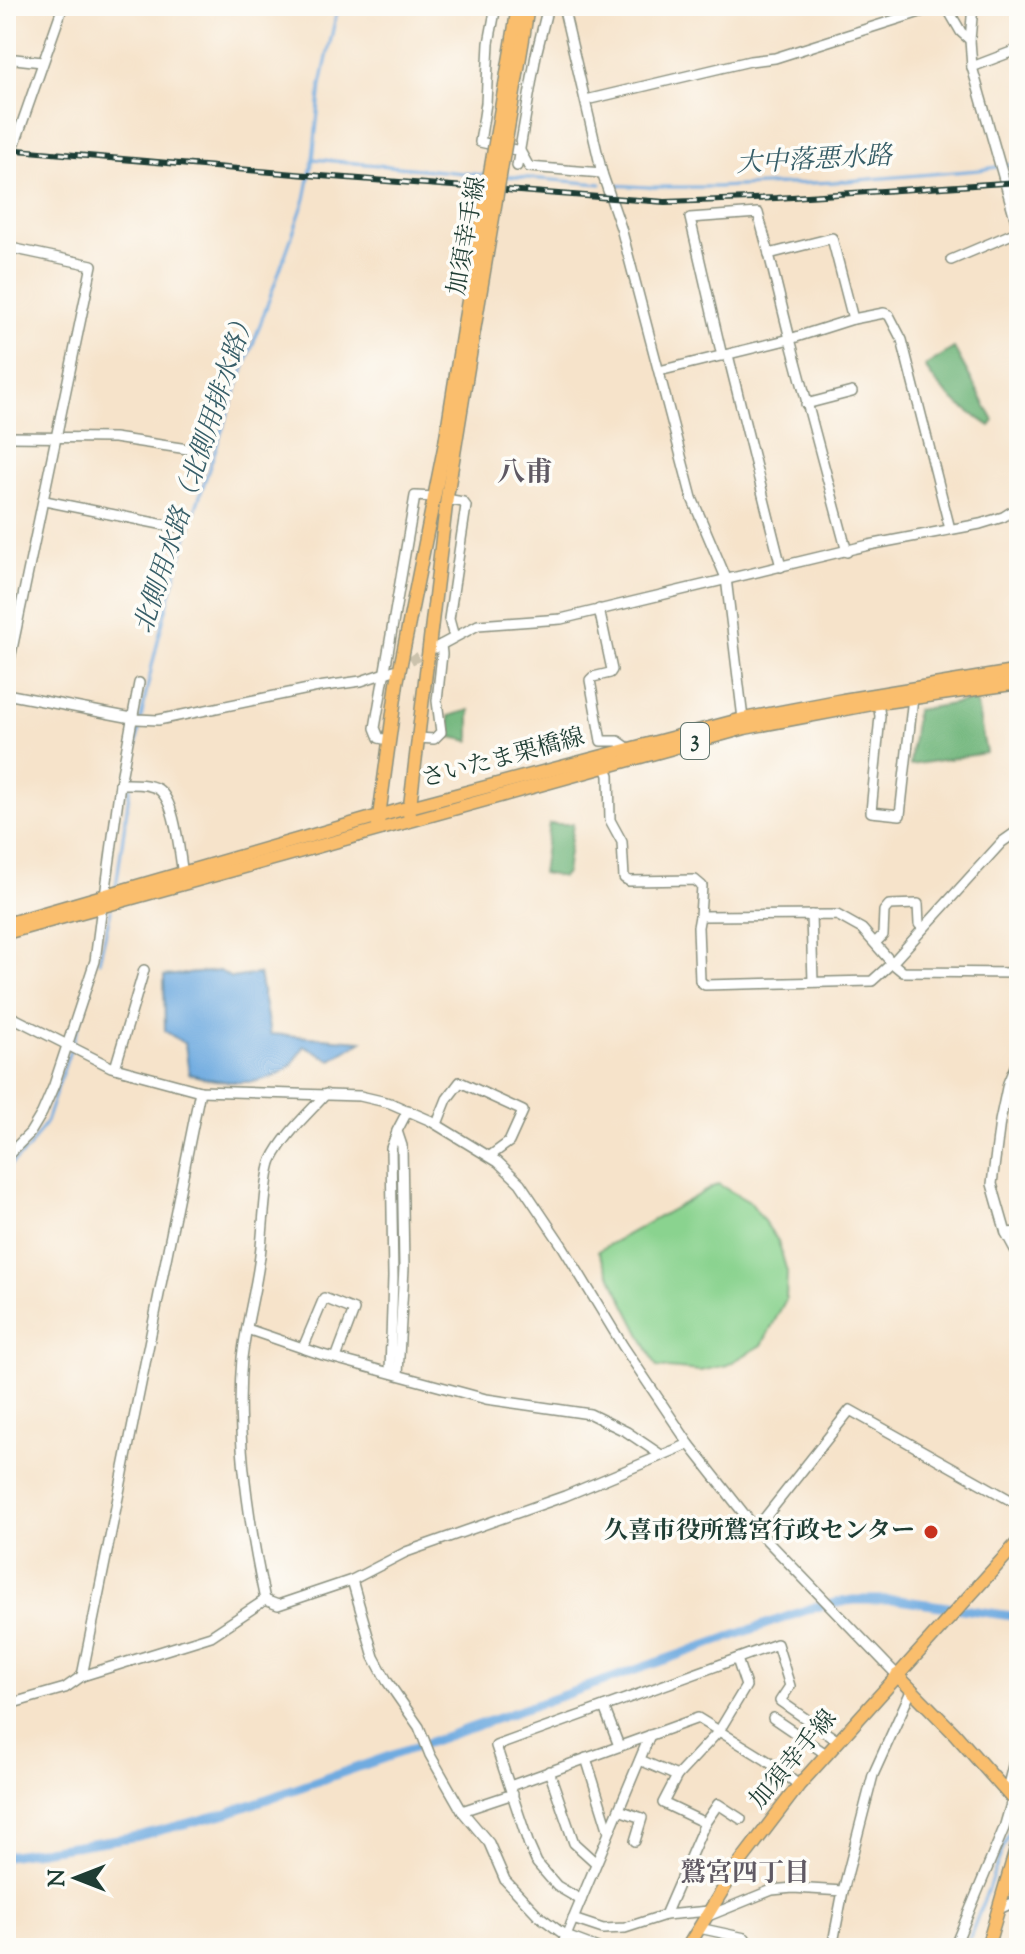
<svg xmlns="http://www.w3.org/2000/svg" width="1025" height="1954" font-family="'Sorts Mill Goudy','Noto Serif JP',serif">
  <rect width="100%" height="100%" fill="#fdfcf7"/>
  <filter id="ink" filterUnits="userSpaceOnUse"><feTurbulence type="fractalNoise" baseFrequency=".0125" numOctaves="2"/><feDisplacementMap in="SourceGraphic" scale="16" xChannelSelector="R" yChannelSelector="G"/><feConvolveMatrix kernelMatrix="1 2 1 2 8 2 1 2 1" color-interpolation-filters="sRGB"/></filter>
  <filter id="wash" filterUnits="userSpaceOnUse"><feTurbulence type="fractalNoise" baseFrequency=".006" numOctaves="4" result="noise"/><feDisplacementMap in="SourceGraphic" scale="32" xChannelSelector="R" yChannelSelector="G"/><feGaussianBlur stdDeviation="1.8" result="paint"/><feColorMatrix in="noise" values="0 0 0 0 0 0 0 0 0 0 0 0 0 0 0 0 0 1.4 0 .05"/><feComposite in="paint" operator="in"/></filter>
  <g filter="url(#wash)">
    <rect width="100%" height="100%" fill="#f6e3ca"/>
    <path fill="#8ad38f" stroke="#548862" stroke-width="2" d="M718 1184 751 1203 778 1241 787 1272 786 1299 762 1345 727 1365 700 1371 657 1367 598 1251Z"/>
    <g fill="#6fb57a" stroke="#477957" stroke-width="2">
      <path d="M954 348 994 421 990 426C965 409 939 393 925 366Z"/>
      <path d="M976 700 986 753 910 765 916 710Z"/>
      <path d="M470 710V741L451 737 449 716Z"/>
      <path d="M549 824H573L566 873 562 877 542 873Z"/>
    </g>
    <path fill="#6fabe0" stroke="#47748a" stroke-width="2" d="M220 971 231 978 259 974 270 1034 362 1041 331 1060 304 1046C300 1052 295 1063 289 1067 261 1090 220 1083 189 1074L185 1044 165 1031 164 976Z"/>
    <g fill="none" stroke-linecap="round" stroke-linejoin="round">
      <g stroke="#6fabe0" stroke-width="3">
        <path d="M313 159 485 175"/>
        <path d="M504 176 601 184"/>
        <path d="M611 185 649 187H716L835 182 979 170 1019 163"/>
        <path d="M131 780C158 579 239 389 305 199L313 159 321 85 338 6"/>
        <path d="M116 887 130 787"/>
        <path d="M99 961 111 910"/>
        <path d="M6 1169 29 1148 46 1122 90 991"/>
        <path d="M966 1948 1016 1814"/>
      </g>
      <path stroke="#6fabe0" stroke-width="9" d="M6 1856 138 1836 227 1813 815 1607 853 1600H898L1019 1617"/>
    </g>
  </g>
  <g filter="url(#ink)">
    <g fill="none" stroke-linecap="round" stroke-linejoin="round">
      <path stroke="#cbc2ac" stroke-width="9" stroke-dasharray="9 4.5" stroke-linecap="butt" d="M399 667 432 649"/>
      <g stroke="#8a907f" stroke-width="12">
        <g id="minor">
          <path d="M496 6 489 43 486 103 480 142 520 151 529 167 602 173"/>
          <path d="M563 6 602 173 621 228 692 498 726 578 743 719"/>
          <path d="M946 6 961 32 970 40"/>
          <path d="M973 6 970 40 972 67 1019 232"/>
          <path d="M6 58 42 62"/>
          <path d="M972 67 1019 49"/>
          <path d="M586 100 750 61 775 58 939 6"/>
          <path d="M517 166 536 55 548 6"/>
          <path d="M6 169 63 6"/>
          <path d="M832 238 853 319 790 339 769 254Z"/>
          <path d="M6 247 92 265 6 678"/>
          <path d="M951 260 1019 231"/>
          <path d="M853 319 884 313 889 315 902 340 950 529"/>
          <path d="M728 355 781 567"/>
          <path d="M722 356 690 218 758 213 769 254"/>
          <path d="M659 371 790 339 847 552"/>
          <path d="M806 404 852 392"/>
          <path d="M6 437 114 438 201 451"/>
          <path d="M446 499 463 502 466 506 449 619 454 637"/>
          <path d="M45 501 175 527"/>
          <path d="M599 609 612 670 610 673 593 677 590 680 601 741H618L632 751"/>
          <path d="M435 648 478 625 561 619 869 545 980 524 1003 517 1019 507"/>
          <path d="M6 694 137 719 158 720 318 687 361 681 394 670"/>
          <path d="M878 703 880 716 871 812 900 815 913 697"/>
          <path d="M418 738 434 739 441 732 437 701 442 654 441 645"/>
          <path d="M388 740 379 738 375 728 415 496 434 497"/>
          <path d="M605 766 609 775 610 820 622 842 624 878 629 881 695 880 702 886 700 916 837 915 862 929 892 963 872 981 705 985 700 981 698 927 700 916"/>
          <path d="M120 784C132 784 147 783 158 789 176 801 179 853 183 874"/>
          <path d="M1019 830 1002 842 892 963 903 972 1019 973"/>
          <path d="M105 896 120 784 139 683"/>
          <path d="M811 915 813 982"/>
          <path d="M875 943 883 935 884 911 889 905 918 904 919 924 923 928"/>
          <path d="M6 1014 111 1067 200 1091 360 1096 390 1103 429 1120 498 1162 520 1183 563 1247 623 1346 689 1444 756 1529 897 1675"/>
          <path d="M1019 1057 1008 1083 1000 1121 992 1184 1006 1233 1019 1257"/>
          <path d="M115 1068 144 970"/>
          <path d="M437 1124 447 1099 460 1082 523 1111 509 1142 490 1156"/>
          <path d="M6 1157 30 1133 42 1113 54 1085 95 961 102 906"/>
          <path d="M1006 1233 1019 1232"/>
          <path d="M247 1329 323 1355 486 1399 590 1414 627 1432 661 1455"/>
          <path d="M303 1348 324 1298 354 1310 336 1358"/>
          <path d="M390 1371 393 1277 391 1148 397 1132"/>
          <path d="M398 1374 404 1268 402 1146 397 1131 408 1110"/>
          <path d="M756 1529 850 1410 1019 1505"/>
          <path d="M352 1580 374 1657 387 1681 419 1727 430 1755 462 1811 489 1843 505 1880 539 1916 566 1936 598 1948"/>
          <path d="M265 1600C249 1525 235 1435 242 1358 246 1324 256 1290 260 1256 263 1235 265 1176 272 1160 284 1135 308 1114 326 1094"/>
          <path d="M265 1600 278 1605 352 1580 406 1552 565 1496 689 1444"/>
          <path d="M82 1676 200 1091"/>
          <path d="M6 1705 65 1688 82 1676 211 1636 265 1600"/>
          <path d="M604 1707 619 1746"/>
          <path d="M773 1718 826 1754"/>
          <path d="M586 1758 609 1832"/>
          <path d="M640 1760 677 1776 719 1731 746 1686 737 1659"/>
          <path d="M549 1771 574 1843 596 1863"/>
          <path d="M677 1776 663 1803 705 1823 718 1804 741 1819"/>
          <path d="M510 1786 698 1718 766 1760 799 1785"/>
          <path d="M1007 1789 1019 1742"/>
          <path d="M619 1810 642 1818 635 1841"/>
          <path d="M462 1811 513 1794"/>
          <path d="M581 1900 557 1886 537 1863 529 1845 496 1746 777 1644 790 1686 780 1701 838 1741"/>
          <path d="M997 1910 1019 1900"/>
          <path d="M665 1915 705 1823"/>
          <path d="M708 1916 772 1890 793 1888 843 1891"/>
          <path d="M573 1919 603 1929 625 1928 665 1915 709 1911"/>
          <path d="M699 1928 745 1938"/>
          <path d="M561 1948 650 1735"/>
          <path d="M832 1948 843 1891 873 1775 912 1689"/>
          <path d="M954 1948 1004 1828 1013 1797"/>
        </g>
      </g>
      <g stroke="#8a907f" stroke-width="15">
        <g id="major">
          <path d="M513 38 518 6"/>
          <path d="M523 39 528 6"/>
          <path d="M409 814 447 497 474 331"/>
          <path d="M378 824 397 683 445 443 463 330"/>
          <path d="M6 924 410 807 743 719 843 700 1019 671"/>
          <path d="M6 933 745 728 878 703 1019 683"/>
          <path d="M897 1675 954 1733 1019 1806"/>
          <path d="M687 1948 738 1865 799 1785 1019 1541"/>
          <path d="M987 1948 1019 1839"/>
        </g>
      </g>
      <use href="#minor" stroke="#fff" stroke-width="9"/>
      <use href="#major" stroke="#fabe6d" stroke-width="12"/>
      <g stroke="#1f3d34" stroke-width="6">
        <path id="rail" d="M6 149 307 175 665 202 777 198 1019 182"/>
      </g>
      <use href="#rail" stroke="#fdfcf7" stroke-width="3" stroke-dasharray="9" stroke-linecap="butt"/>
      <g stroke="#8a907f" stroke-width="15" stroke-linecap="butt">
        <g id="major-bridge">
          <path d="M463 330 513 38"/>
          <path d="M474 331 523 39"/>
        </g>
      </g>
      <use href="#major-bridge" stroke="#fabe6d" stroke-width="12"/>
    </g>
  </g>
  <circle fill="#c8321e" stroke="#fdfcf7" stroke-width="3" cx="931" cy="1532" r="8"/>
  <g text-anchor="middle" dominant-baseline="central" stroke-width="7" stroke-linejoin="round" paint-order="stroke">
    <rect fill="#fdfcf7" stroke="#62766e" stroke-width="2" x="681" y="723" width="28" height="36" rx="6"/>
    <g font-size="22" font-weight="bold" fill="#1f3d34">
      <text x="695" y="741">3</text>
    </g>
    <g font-size="24" fill="#1f3d34" stroke="#fdfcf7">
      <text transform="translate(468 236) rotate(-80)">加須幸手線</text>
      <text transform="translate(503 759) rotate(-15)">さいたま栗橋線</text>
      <text transform="translate(794 1760) rotate(-50)">加須幸手線</text>
    </g>
    <g font-size="24" font-weight="bold" fill="#1f3d34" stroke="#fdfcf7" text-anchor="end">
      <text x="915" y="1532">久喜市役所鷲宮行政センター</text>
    </g>
    <g font-size="26" font-style="italic" fill="#375e68" stroke="#fdfcf7">
      <text transform="translate(814 161) rotate(-3)">大中落悪水路</text>
      <text transform="translate(196 472) rotate(-72)">北側用水路（北側用排水路）</text>
    </g>
    <g font-size="26" font-weight="bold" fill="#5f5963" stroke="#fdfcf7">
      <text x="745" y="1874">鷲宮四丁目</text>
    </g>
    <g font-size="28" font-weight="bold" fill="#5f5963" stroke="#fdfcf7">
      <text x="525" y="474">八甫</text>
    </g>
  </g>
  <rect width="1025" height="1954" fill="none" stroke="#fdfcf7" stroke-width="32"/>
  <g transform="translate(76 1878) rotate(270)" stroke="#fdfcf7" stroke-width="6" paint-order="stroke">
  <path d="M0-6L14 30L0 20L-14 30Z" fill="#1f3d34"/>
  <text y="-12" font-size="22" font-weight="bold" text-anchor="middle" fill="#1f3d34">N</text>
  </g>
</svg>
